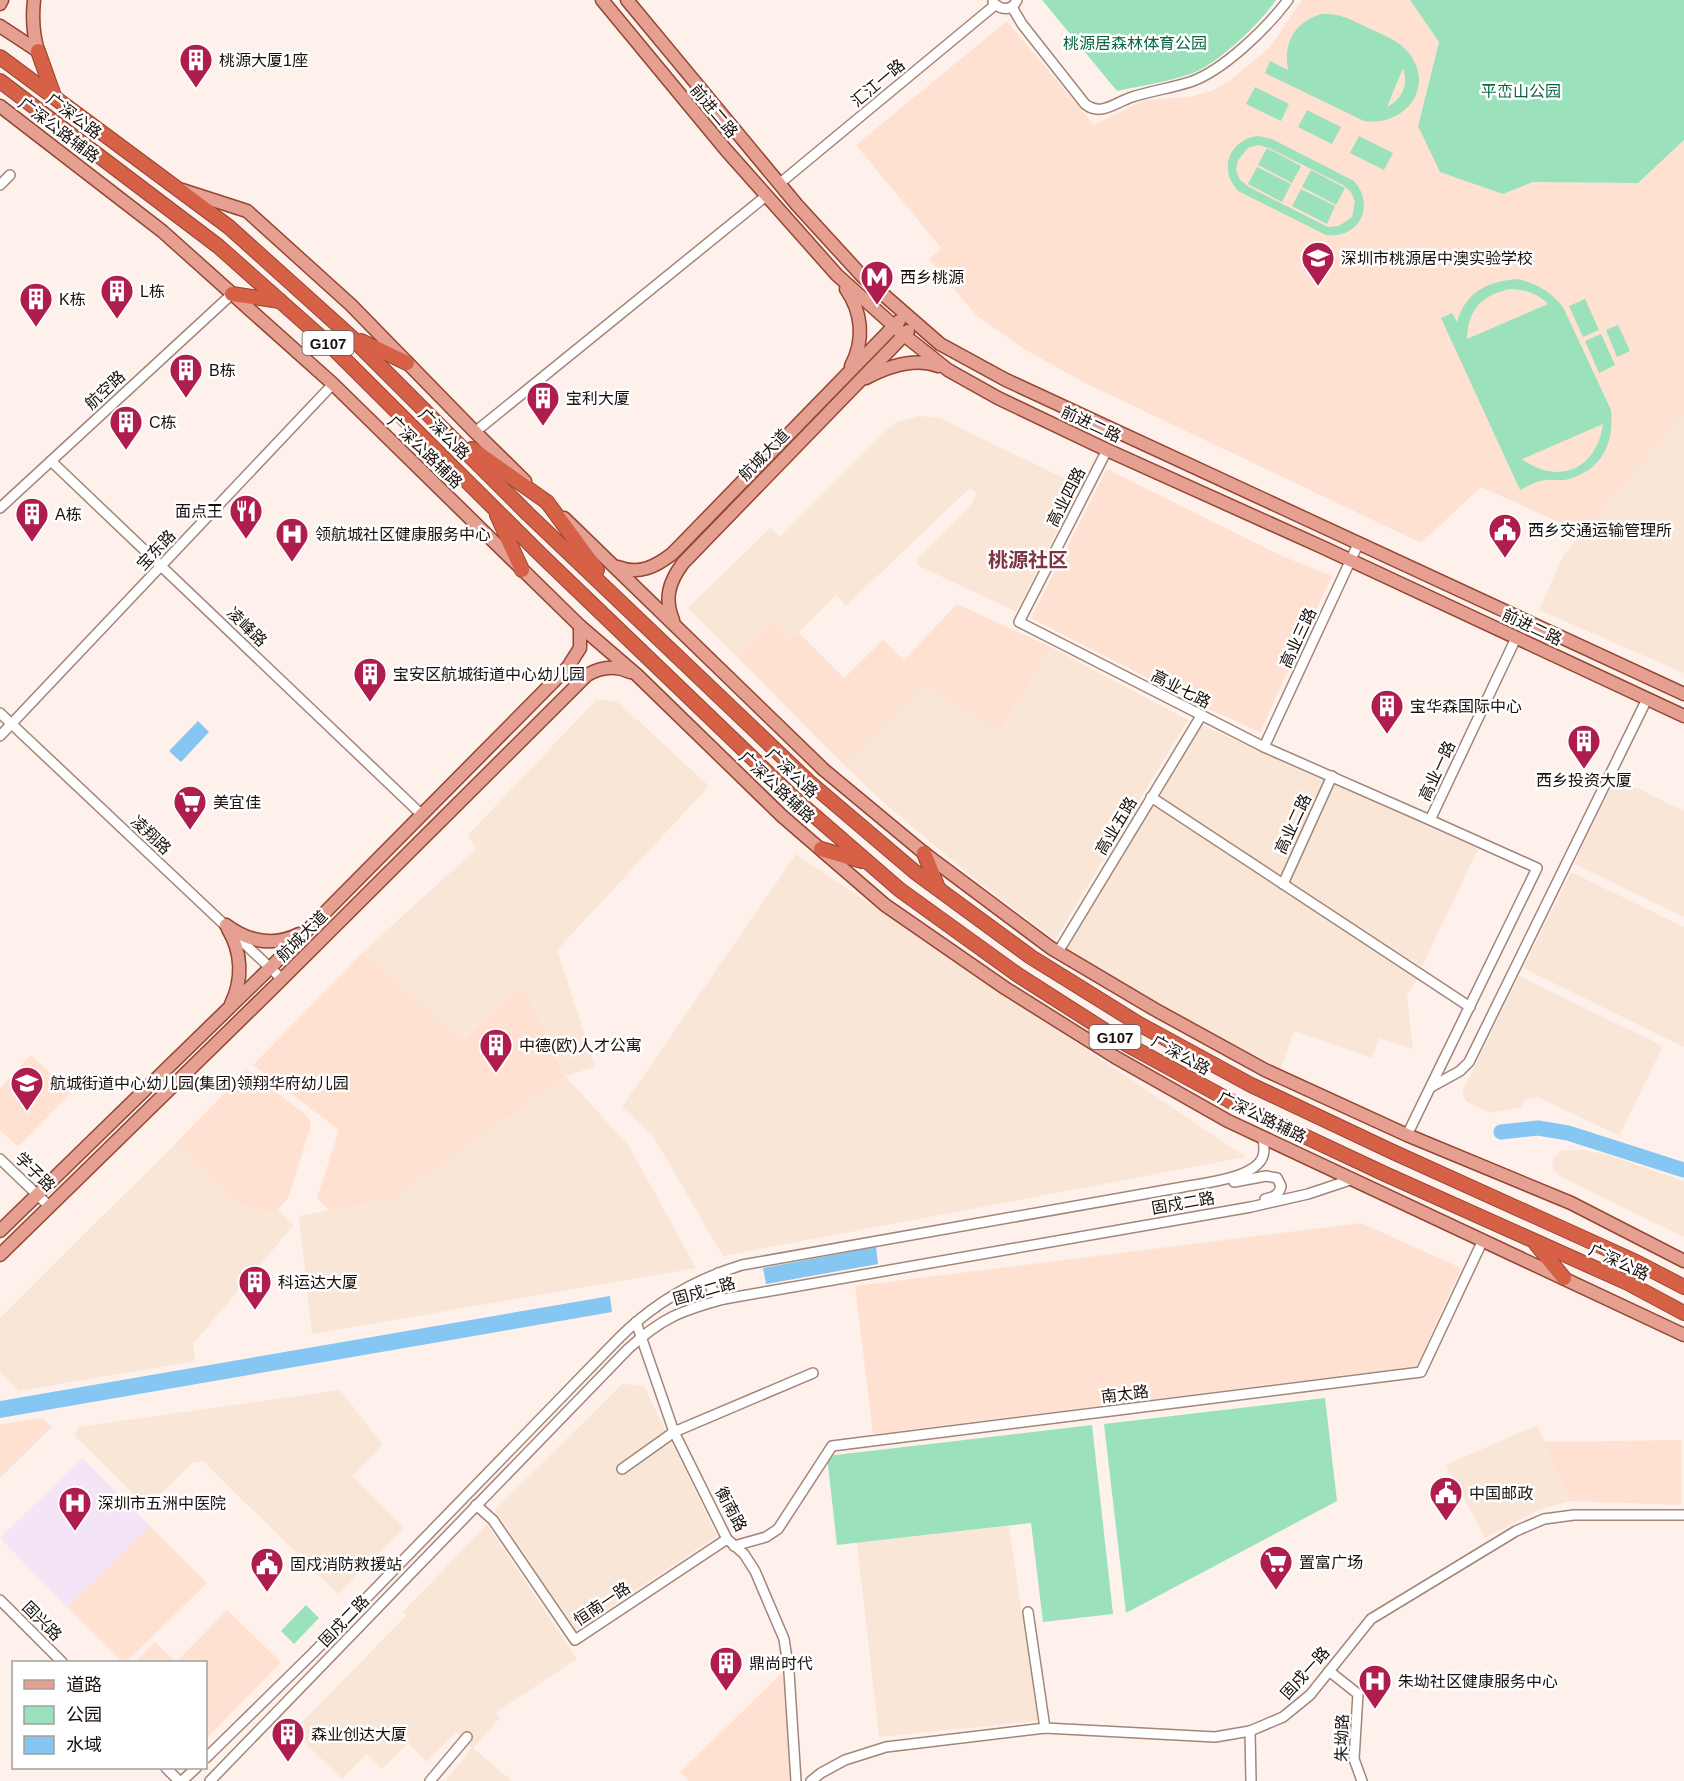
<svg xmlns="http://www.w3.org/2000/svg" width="1684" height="1781" font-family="Helvetica,'Noto Sans SC',sans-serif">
  <rect width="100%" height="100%" fill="#fef1eb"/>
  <g fill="#ffe1d1">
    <path d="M1302 0H1410L1439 42 1418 125 1503 194 1533 182 1638 183 1684 140V416L1682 415 1583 533 1481 487 1421 543 1083 382 1024 349 976 315 929 259 941 248 856 145 1007 21 1094 125 1144 100 1189 97 1211 91 1229 81 1270 47Z"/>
    <path d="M1107 469 1282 556 1332 576 1260 732 1202 706 1031 618Z"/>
    <path d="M957 604 1051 647 998 733 926 685 844 765 737 657 772 621 790 639 798 632 844 678 883 640 904 660Z"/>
    <path d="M363 952 460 1038 465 1037 523 984 565 1076 394 1198 329 1210 317 1198 339 1130 253 1065Z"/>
    <path d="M31 1055 71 1093 18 1147 0 1130V1088Z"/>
    <path d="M247 1070 306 1115 310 1121V1129L288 1198 278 1210 266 1213 240 1205 175 1144Z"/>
    <path d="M1361 1223 1461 1268 1417 1366 873 1434 855 1286Z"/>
    <path d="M43 1418 52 1427 0 1478V1426L2 1424Z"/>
    <path d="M1681 1440V1505L1570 1501 1544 1442Z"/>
    <path d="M150 1526 207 1583 126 1662H122L67 1607Z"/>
    <path d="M227 1610 281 1662 206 1739V1662H135L155 1642 176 1662Z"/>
    <path d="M785 1670 792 1781H689L680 1772Z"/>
  </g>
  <g fill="#fae6d7">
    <path d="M1682 415 1684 416V673L1539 610 1563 556Z"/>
    <path d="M919 416 940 418 1080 486 1016 612 917 565 918 559 970 506 977 493 970 488 846 606 836 595 791 640 772 622 737 657 688 608 770 528 780 537 888 429 896 422Z"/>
    <path d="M1051 647 1188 720 1055 940 965 871 882 801 844 765 926 685 998 732Z"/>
    <path d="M596 700 617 701 709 786 559 948 558 952 595 1067 565 1076 629 1146 696 1268 312 1334 299 1216 394 1197 565 1076 523 984 464 1037 460 1038 363 952 476 849 468 835Z"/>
    <path d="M1202 725 1325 780 1280 876 1160 796Z"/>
    <path d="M1616 778 1684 811V917L1574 864Z"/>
    <path d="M1335 784 1478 849 1422 967 1289 882Z"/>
    <path d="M1153 806 1418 978 1407 995 1413 1049 1379 1038 1372 1058 1294 1031 1281 1069 1160 1006 1066 949Z"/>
    <path d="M796 854 1246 1157 723 1256 653 1136 622 1107Z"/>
    <path d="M1571 872 1684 927V1047L1523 968Z"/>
    <path d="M1519 976 1663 1046 1619 1136 1538 1097 1525 1100 1521 1107 1490 1113 1466 1101 1462 1092Z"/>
    <path d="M175 1144 240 1205 266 1213 278 1210 294 1225 193 1344 195 1361 19 1391 0 1372V1318Z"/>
    <path d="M1562 1150H1582L1605 1154 1684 1181V1237L1561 1177 1554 1171 1552 1163 1555 1156Z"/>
    <path d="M622 1384 644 1386 717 1536 576 1630 495 1510Z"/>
    <path d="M340 1390 383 1445 352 1476 404 1528 338 1594 203 1461 192 1463 147 1508 75 1436 78 1427Z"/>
    <path d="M1537 1425 1570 1501 1538 1510 1485 1538 1446 1465Z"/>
    <path d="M487 1524 577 1659 496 1712 500 1718 473 1748 512 1781H445L472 1748 456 1732 427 1762 408 1743 382 1769 367 1754 342 1779 293 1731 406 1616 403 1612Z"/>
    <path d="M1009 1526 1038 1721 879 1737 857 1543Z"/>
  </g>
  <path fill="#f3e4f8" d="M82 1458 150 1526 67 1607 0 1538Z"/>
  <g fill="#9ae1bc" fill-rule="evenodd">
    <path d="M1042 0H1276C1260 23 1220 62 1193 73 1172 81 1140 86 1117 91Z"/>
    <path d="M1410 0H1684V140L1638 183 1533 182 1503 194 1440 172 1418 126 1439 42Z"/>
    <path d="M1322 14C1339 13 1351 19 1366 27 1381 34 1399 40 1409 53 1436 88 1404 127 1364 121L1265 73 1270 61 1288 70C1283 43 1295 21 1322 14ZM1403 68C1409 84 1402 100 1387 107Z"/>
    <path d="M1255 87 1289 104 1281 121 1246 104Z"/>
    <path d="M1307 110 1341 127 1332 144 1298 127Z"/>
    <path d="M1258 136 1272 139 1354 181C1376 206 1359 239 1326 235L1238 191C1218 169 1229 140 1258 136ZM1258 145 1269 148 1343 185 1351 192 1355 202 1352 217 1339 226 1328 227 1249 187 1240 180 1236 170 1238 160 1248 148Z"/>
    <path d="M1359 136 1393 153 1384 170 1350 153Z"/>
    <path d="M1267 148 1301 166 1292 183 1258 165Z"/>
    <path d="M1257 167 1291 184 1282 202 1248 184Z"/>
    <path d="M1311 170 1345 188 1336 205 1302 187Z"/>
    <path d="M1301 189 1335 206 1327 224 1292 206Z"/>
    <path d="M1518 279C1538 284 1550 291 1563 307L1611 410C1614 443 1603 469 1569 479 1560 482 1550 478 1541 481 1534 482 1527 487 1520 490L1441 318 1452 313 1457 322C1466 291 1489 281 1518 279ZM1510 289C1526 290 1537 293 1548 304L1467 339C1468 309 1482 295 1510 289ZM1603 424C1597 469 1559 486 1522 459Z"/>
    <path d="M1585 299 1599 330 1583 337 1569 306Z"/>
    <path d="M1618 325 1630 351 1617 357 1606 330Z"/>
    <path d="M1601 334 1615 365 1599 373 1585 341Z"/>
    <path d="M1325 1398 1337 1501 1126 1613 1104 1424Z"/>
    <path d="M1092 1425 1113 1614 1043 1622 1031 1523 837 1545 827 1456Z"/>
    <path d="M306 1605 319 1618 294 1644 281 1631Z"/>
  </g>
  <g fill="#85c6f2">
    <path d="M198 721 209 732 181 762 169 751Z"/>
    <path d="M876 1247 878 1264 766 1284 763 1268Z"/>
    <path d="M610 1296 612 1312 0 1418V1401Z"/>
  </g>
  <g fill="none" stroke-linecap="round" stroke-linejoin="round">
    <path stroke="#85c6f2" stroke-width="15" d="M1501 1132 1538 1128 1568 1133 1684 1170"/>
    <g stroke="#a28678" stroke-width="12">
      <g id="minor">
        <path d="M993 2C1001 11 1012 11 1017 0"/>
        <path d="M1012 7 1022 24 1085 104C1101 117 1116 102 1132 97 1151 91 1171 88 1190 82 1223 71 1267 28 1288 0"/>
        <path d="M779 184 995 5"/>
        <path d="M0 185 10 175"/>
        <path d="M475 432 766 196"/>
        <path d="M1107 450 1019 622 1264 747 1430 820 1516 638"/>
        <path d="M51 461 422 815"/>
        <path d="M0 508 232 294"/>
        <path d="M0 713 282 979"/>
        <path d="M0 736 333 384"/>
        <path d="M1264 747 1359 542"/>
        <path d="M1151 797 1470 1007"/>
        <path d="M1283 884 1332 776"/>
        <path d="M1058 952 1201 716"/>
        <path d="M1431 1087 1460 1071 1469 1062 1647 699"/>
        <path d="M1407 1135 1537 868 1430 820"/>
        <path d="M0 1159 50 1207"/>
        <path d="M1234 1182 1266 1176 1277 1178 1281 1186C1279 1196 1273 1197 1265 1199"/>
        <path d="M718 1273 713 1278 711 1288 718 1296 724 1299"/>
        <path d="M636 1322 674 1432 727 1539 744 1554 755 1571 784 1639 789 1672 796 1781"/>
        <path d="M622 1469 674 1432 813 1373"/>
        <path d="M476 1505 493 1520 575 1640 727 1539"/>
        <path d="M734 1546 766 1537 778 1529 832 1446 1421 1372 1483 1240"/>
        <path d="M0 1600 62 1662"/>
        <path d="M1028 1612 1045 1728"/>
        <path d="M1329 1671 1358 1694 1354 1759 1362 1781"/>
        <path d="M1250 1731 1251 1781"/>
        <path d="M206 1758 312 1654 619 1338C653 1304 696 1279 742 1265L1183 1187C1204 1183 1256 1178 1263 1156 1265 1149 1264 1143 1262 1137"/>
        <path d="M166 1768 179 1781"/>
        <path d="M182 1781 196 1768"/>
        <path d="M210 1781 628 1349C662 1318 680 1311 724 1299L1251 1207 1308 1194 1353 1179"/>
        <path d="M430 1781 467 1737"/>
        <path d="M811 1781 821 1773 845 1760 886 1747 1045 1728 1215 1737 1250 1731 1283 1717 1310 1695 1371 1619 1516 1531 1544 1519 1574 1515H1684"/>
      </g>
    </g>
    <g stroke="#944532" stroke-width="15">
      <g id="major">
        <path d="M34 0C32 18 33 34 38 51"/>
        <path d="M602 0 726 150 837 275 904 335 948 370 998 398 1107 450 1322 547 1684 716"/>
        <path d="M627 0 797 205 862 276 940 344 1006 380 1684 694"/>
        <path d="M0 4 2 0"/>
        <path d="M0 26 38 51"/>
        <path d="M0 106 162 231 333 384 580 626 637 675 782 816 885 905 1005 988 1115 1057 1228 1121 1684 1335"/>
        <path d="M182 190 247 211 351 305 475 432 525 481"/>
        <path d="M846 289C862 312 865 340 851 366"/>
        <path d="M866 378C887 367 914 357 938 366"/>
        <path d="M564 518 824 770 924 853 1051 948 1154 1009 1265 1070 1407 1135 1571 1203 1684 1261"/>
        <path d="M618 567C639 575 655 567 672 554L899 321"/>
        <path d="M673 620C664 598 669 582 683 563L908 331"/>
        <path d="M226 925C249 942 273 947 299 934"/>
        <path d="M228 929C242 952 243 980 231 1004"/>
        <path d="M0 1231 271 967 568 667 580 648V626"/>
        <path d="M0 1255 276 985 587 675C601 667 615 665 630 672"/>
      </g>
    </g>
    <g stroke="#944532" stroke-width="16">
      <g id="highway">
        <path d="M38 51 54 96"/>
        <path d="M0 57 229 227 350 336 528 514 808 781 915 872 1031 957 1139 1024 1251 1085 1393 1152 1636 1262 1684 1287"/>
        <path d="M0 81 218 246 333 348 540 554 794 798 900 890 1018 975 1126 1044 1236 1104 1385 1174 1628 1283 1684 1313"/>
        <path d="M232 294 280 301"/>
        <path d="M361 341 407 363"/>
        <path d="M472 449 547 502 597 570"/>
        <path d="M497 515 522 570"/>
        <path d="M821 849 862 861"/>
        <path d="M924 853 938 888"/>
        <path d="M1536 1244 1564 1278"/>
      </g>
    </g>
    <use href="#minor" stroke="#fff" stroke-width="9"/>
    <use href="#major" stroke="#e6a091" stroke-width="12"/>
    <use href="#highway" stroke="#d66147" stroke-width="14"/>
  </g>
  <defs>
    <g id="building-pin" transform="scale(1.725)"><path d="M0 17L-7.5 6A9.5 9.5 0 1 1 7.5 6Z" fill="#ae1d4e" stroke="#fff"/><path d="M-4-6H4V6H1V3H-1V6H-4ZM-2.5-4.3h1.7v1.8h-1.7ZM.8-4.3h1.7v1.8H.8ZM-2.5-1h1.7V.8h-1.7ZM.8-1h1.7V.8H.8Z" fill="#fff"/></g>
    <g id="school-pin" transform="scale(1.725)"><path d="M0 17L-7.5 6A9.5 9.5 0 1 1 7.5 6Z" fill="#ae1d4e" stroke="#fff"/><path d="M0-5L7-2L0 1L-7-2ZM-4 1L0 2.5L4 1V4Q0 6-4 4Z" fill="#fff"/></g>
    <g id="metro-pin" transform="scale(1.725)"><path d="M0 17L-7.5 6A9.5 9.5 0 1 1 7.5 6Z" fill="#ae1d4e" stroke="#fff"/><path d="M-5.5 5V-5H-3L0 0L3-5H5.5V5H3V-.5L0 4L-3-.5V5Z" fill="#fff"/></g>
    <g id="restaurant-pin" transform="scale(1.725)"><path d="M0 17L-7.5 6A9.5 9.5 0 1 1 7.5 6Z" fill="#ae1d4e" stroke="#fff"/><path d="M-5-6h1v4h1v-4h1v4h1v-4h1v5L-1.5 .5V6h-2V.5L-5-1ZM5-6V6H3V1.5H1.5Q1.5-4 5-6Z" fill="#fff"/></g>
    <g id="civic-pin" transform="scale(1.725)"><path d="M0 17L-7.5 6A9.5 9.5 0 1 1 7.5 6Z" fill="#ae1d4e" stroke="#fff"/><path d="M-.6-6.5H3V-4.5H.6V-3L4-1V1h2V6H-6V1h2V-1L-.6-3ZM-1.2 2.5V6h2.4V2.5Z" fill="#fff"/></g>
    <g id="hospital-pin" transform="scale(1.725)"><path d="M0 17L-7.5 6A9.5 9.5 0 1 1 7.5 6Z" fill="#ae1d4e" stroke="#fff"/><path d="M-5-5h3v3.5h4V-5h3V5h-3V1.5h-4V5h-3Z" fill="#fff"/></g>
    <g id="supermarket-pin" transform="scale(1.725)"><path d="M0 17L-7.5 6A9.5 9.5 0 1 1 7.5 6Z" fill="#ae1d4e" stroke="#fff"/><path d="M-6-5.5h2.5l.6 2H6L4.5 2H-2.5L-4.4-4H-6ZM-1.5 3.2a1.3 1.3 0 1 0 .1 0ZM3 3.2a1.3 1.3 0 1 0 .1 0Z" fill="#fff"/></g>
  </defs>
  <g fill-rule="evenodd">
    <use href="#building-pin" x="196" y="60"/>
    <use href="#school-pin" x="1318" y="258"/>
    <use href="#metro-pin" x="877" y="277"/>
    <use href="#building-pin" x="117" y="291"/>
    <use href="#building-pin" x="36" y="299"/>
    <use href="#building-pin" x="186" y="370"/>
    <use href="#building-pin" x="543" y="398"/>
    <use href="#building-pin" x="126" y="422"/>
    <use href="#restaurant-pin" x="246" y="511"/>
    <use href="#building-pin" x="32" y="514"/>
    <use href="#civic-pin" x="1505" y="530"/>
    <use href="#hospital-pin" x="292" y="534"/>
    <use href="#building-pin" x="370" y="674"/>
    <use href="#building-pin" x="1387" y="706"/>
    <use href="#building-pin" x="1584" y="741"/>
    <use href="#supermarket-pin" x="190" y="802"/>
    <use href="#building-pin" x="496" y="1045"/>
    <use href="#school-pin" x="27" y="1083"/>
    <use href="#building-pin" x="255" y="1282"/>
    <use href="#civic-pin" x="1446" y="1493"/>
    <use href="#hospital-pin" x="75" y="1503"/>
    <use href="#supermarket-pin" x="1276" y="1562"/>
    <use href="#civic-pin" x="267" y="1564"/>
    <use href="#building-pin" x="726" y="1663"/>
    <use href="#hospital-pin" x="1375" y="1681"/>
    <use href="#building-pin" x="288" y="1734"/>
  </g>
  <g text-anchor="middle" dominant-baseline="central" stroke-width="5" stroke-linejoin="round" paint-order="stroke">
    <g fill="#fff" stroke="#5f5854" stroke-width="1.5">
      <rect x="302.5" y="331" width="51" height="24" rx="4.5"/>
      <rect x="1089.5" y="1025" width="51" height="24" rx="4.5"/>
    </g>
    <g font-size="15" font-weight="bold" fill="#1a100b">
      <text x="328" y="343">G107</text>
      <text x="1115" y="1037">G107</text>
    </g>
    <g font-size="16" fill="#096644" stroke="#fff">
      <text x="1135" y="43">桃源居森林体育公园</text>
      <text x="1521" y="91">平峦山公园</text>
    </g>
    <g font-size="16" fill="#1a100b" stroke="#fff" text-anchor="start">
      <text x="219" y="60">桃源大厦1座</text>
      <text x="1341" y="258">深圳市桃源居中澳实验学校</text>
      <text x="900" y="277">西乡桃源</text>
      <text x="140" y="291">L栋</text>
      <text x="59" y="299">K栋</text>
      <text x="209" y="370">B栋</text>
      <text x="566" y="398">宝利大厦</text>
      <text x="149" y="422">C栋</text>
      <text x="223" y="511" text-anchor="end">面点王</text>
      <text x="55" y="514">A栋</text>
      <text x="1528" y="530">西乡交通运输管理所</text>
      <text x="315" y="534">领航城社区健康服务中心</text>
      <text x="393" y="674">宝安区航城街道中心幼儿园</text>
      <text x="1410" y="706">宝华森国际中心</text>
      <text x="1584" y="780" text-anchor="middle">西乡投资大厦</text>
      <text x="213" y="802">美宜佳</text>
      <text x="519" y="1045">中德(欧)人才公寓</text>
      <text x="50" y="1083">航城街道中心幼儿园(集团)领翔华府幼儿园</text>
      <text x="278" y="1282">科运达大厦</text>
      <text x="1469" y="1493">中国邮政</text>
      <text x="98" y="1503">深圳市五洲中医院</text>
      <text x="1299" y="1562">置富广场</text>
      <text x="290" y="1564">固戍消防救援站</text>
      <text x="749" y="1663">鼎尚时代</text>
      <text x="1398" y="1681">朱坳社区健康服务中心</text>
      <text x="311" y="1734">森业创达大厦</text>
    </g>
    <g font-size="16" fill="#1a100b" stroke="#fff">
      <text transform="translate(878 83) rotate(-40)">汇江一路</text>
      <text transform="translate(714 111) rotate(50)">前进二路</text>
      <text transform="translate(74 116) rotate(37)">广深公路</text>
      <text transform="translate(59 130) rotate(37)">广深公路辅路</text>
      <text transform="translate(105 390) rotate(-43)">航空路</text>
      <text transform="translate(1091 424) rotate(25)">前进二路</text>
      <text transform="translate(444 434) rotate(45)">广深公路</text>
      <text transform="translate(425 452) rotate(44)">广深公路辅路</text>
      <text transform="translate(764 455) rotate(-46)">航城大道</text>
      <text transform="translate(1066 497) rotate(-63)">高业四路</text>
      <text transform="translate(156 550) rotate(-47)">宝东路</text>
      <text transform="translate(247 627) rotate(44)">凌峰路</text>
      <text transform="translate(1532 627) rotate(25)">前进二路</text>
      <text transform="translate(1298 638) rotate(-65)">高业三路</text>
      <text transform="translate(1181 689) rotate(27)">高业七路</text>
      <text transform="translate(1437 771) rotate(-65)">高业一路</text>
      <text transform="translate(792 773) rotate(43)">广深公路</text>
      <text transform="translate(777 787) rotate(43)">广深公路辅路</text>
      <text transform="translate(1293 824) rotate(-65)">高业二路</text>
      <text transform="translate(1116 826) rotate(-59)">高业五路</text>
      <text transform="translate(151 835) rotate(43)">凌翔路</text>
      <text transform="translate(302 936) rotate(-45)">航城大道</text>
      <text transform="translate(1181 1055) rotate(29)">广深公路</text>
      <text transform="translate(1262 1117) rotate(26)">广深公路辅路</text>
      <text transform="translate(35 1172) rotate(44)">学子路</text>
      <text transform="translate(1183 1203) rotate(-10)">固戍二路</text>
      <text transform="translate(1619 1262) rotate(25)">广深公路</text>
      <text transform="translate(704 1291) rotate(-16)">固戍二路</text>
      <text transform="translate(1125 1394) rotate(-7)">南太路</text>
      <text transform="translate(731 1509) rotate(62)">衡南路</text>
      <text transform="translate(602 1604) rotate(-34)">恒南一路</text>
      <text transform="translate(42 1621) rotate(45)">固兴路</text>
      <text transform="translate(344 1621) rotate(-46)">固戍二路</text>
      <text transform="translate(1305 1673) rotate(-48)">固戍一路</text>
      <text transform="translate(1342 1738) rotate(-89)">朱坳路</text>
    </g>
    <g font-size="20" font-weight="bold" fill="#7e3647" stroke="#fff">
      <text x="1028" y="560">桃源社区</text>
    </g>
  </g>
  <rect x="12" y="1661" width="195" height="108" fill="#ffffff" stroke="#a39f9d" stroke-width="1.5"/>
  <rect x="24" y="1680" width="30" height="9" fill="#e6a091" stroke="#a39f9d" stroke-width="1.5"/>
  <text x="66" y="1691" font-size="18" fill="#1a100b">道路</text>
  <rect x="24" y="1706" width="30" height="18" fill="#9ae1bc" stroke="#a39f9d" stroke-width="1.5"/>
  <text x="66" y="1721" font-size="18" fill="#1a100b">公园</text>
  <rect x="24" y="1736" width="30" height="18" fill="#85c6f2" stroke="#a39f9d" stroke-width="1.5"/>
  <text x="66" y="1751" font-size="18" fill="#1a100b">水域</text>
</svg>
